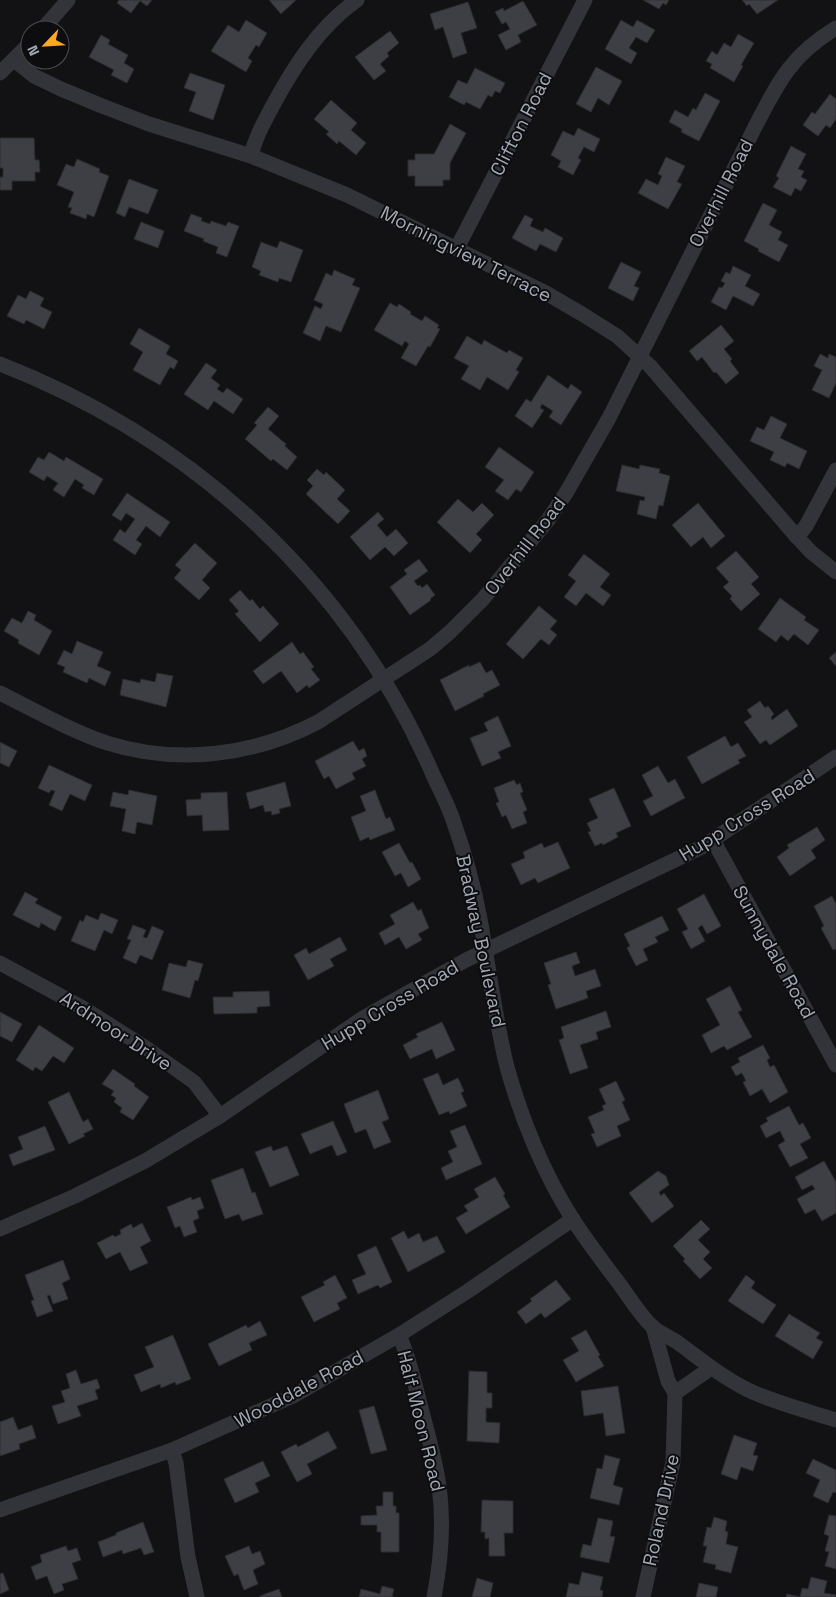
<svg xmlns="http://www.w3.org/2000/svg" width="836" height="1597" font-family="'Space Grotesk',sans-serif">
  <rect width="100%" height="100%" fill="#121214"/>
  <g fill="#3e3f44" stroke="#2c2c30">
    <path d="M119 0H152L147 6 140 1 131 13 117 3Z"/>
    <path d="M269 0H296L281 14Z"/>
    <path d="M643 0H669L666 5 663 3 659 9Z"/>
    <path d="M742 0H778L757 14 749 4 747 6Z"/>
    <path d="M523 1 537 25 518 35 521 42 506 50 498 35 510 29 506 22 502 24 495 12 503 8 504 11Z"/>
    <path d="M468 2 477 28 461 33 467 53 453 58 443 27 435 30 430 14Z"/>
    <path d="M246 20 267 33 259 47 256 45 248 58 252 61 246 72 211 51 228 25 239 32Z"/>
    <path d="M621 20 633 27 637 20 655 30 647 43 636 37 629 48 637 53 631 64 605 49Z"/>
    <path d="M390 31 399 43 387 53 389 56 380 64 386 71 374 80 355 57Z"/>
    <path d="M738 34 754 43 741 65 743 66 734 82 710 68 712 64 706 61 712 51 717 55 724 43 731 47Z"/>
    <path d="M101 35 110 40 108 44 128 55 124 63 134 69 127 83 111 75 114 70 89 57Z"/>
    <path d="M596 67 622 81 609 105 598 98 591 112 576 104Z"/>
    <path d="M475 68 505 83 500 93 495 91 492 97 488 95 480 109 466 102 464 105 449 97 458 80 467 84Z"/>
    <path d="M190 73 225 85 213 120 189 111 196 92 184 88Z"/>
    <path d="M705 93 720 101 699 141 681 132 682 129 669 122 675 110 688 117 693 108 696 110Z"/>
    <path d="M830 94 836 99V119L830 128 826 125 818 136 803 125 812 112 815 114Z"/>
    <path d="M331 100 357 123 351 130 366 143 356 155 339 141 337 144 326 134 329 132 314 119Z"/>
    <path d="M450 124 466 133 450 163V180H443V186H415V176H408V160H415V154H434Z"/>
    <path d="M578 128 600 139 594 152 584 147 578 158 581 160 573 175 558 167 561 161 551 155 563 131 574 136Z"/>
    <path d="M0 138H34L35 160H39L40 172H35V181H12V190H0V177H3V168H0Z"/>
    <path d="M791 146 806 154 798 169 804 171 801 177 807 180 801 191 795 188 791 196 773 187 779 178 776 176Z"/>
    <path d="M666 157 685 166 677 182 682 184 668 209 638 193 646 179 658 185 662 176 658 174Z"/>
    <path d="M77 159 100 169 99 172 109 176 94 217 87 214 86 219 70 213 72 208 68 207 74 192 57 185 66 164 74 167Z"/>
    <path d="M129 179 158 190 148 214 129 207 125 217 116 213Z"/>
    <path d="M763 203 777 210 769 225 782 232 778 240 788 245 779 262 758 251 759 249 744 241Z"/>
    <path d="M191 214 202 218 201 221 210 224 211 221 226 226 228 222 239 226 227 257 216 253 218 247 203 241 204 239 184 231Z"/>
    <path d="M525 215 533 219 530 226 543 232 545 228 563 238 556 252 540 244 536 251 512 238Z"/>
    <path d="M141 222 164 231 158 248 134 239Z"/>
    <path d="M280 241 303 250 291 282 279 278 278 282 259 275 261 271 252 267 261 242 277 248Z"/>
    <path d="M621 262 641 272 634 286 639 288 633 301 608 288Z"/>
    <path d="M733 266 751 275 745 286 760 294 753 306 733 296 726 310 711 302 719 287 722 288 725 283 721 281 726 272 730 274Z"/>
    <path d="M334 270 355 279 352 285 360 288 341 332 326 326 320 341 303 333 315 306 321 309 323 304 314 300 326 273 332 276Z"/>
    <path d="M30 291 44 298 40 306 52 312 44 329 26 320 24 324 7 316 18 295 26 299Z"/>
    <path d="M390 303 397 307 399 304 411 312 410 314 422 321 425 316 439 325 437 328 440 329 430 347 428 346 416 366 401 358 409 344 405 341 402 346 374 330Z"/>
    <path d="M721 325 734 341 724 349 732 359 730 361 739 373 726 384 716 372 714 373 702 357 697 361 689 351Z"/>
    <path d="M139 328 170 346 166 354 178 361 174 369 170 367 160 385 133 370 143 352 130 344Z"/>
    <path d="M467 336 482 345 484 340 507 353 509 350 523 358 516 370 519 372 508 390 487 377 480 390 461 379 469 366 454 358Z"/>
    <path d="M820 354 828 358 829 354 836 357V383L829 398 812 390 822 370 814 366Z"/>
    <path d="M206 363 217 370 211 378 220 385 217 389 223 393 227 388 243 399 233 414 214 401 208 410 184 394Z"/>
    <path d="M548 375 568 389 571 384 582 392 561 425 549 417 553 411 542 404 540 408 544 410 532 428 515 416 526 399 531 402Z"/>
    <path d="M268 407 279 416 268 429 286 444 285 446 297 457 287 470 273 459 271 461 245 439 257 425 254 423Z"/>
    <path d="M771 416 787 424 780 438 807 451 799 469 787 463 785 467 770 460 774 452 750 441 757 427 764 430Z"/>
    <path d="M499 447 534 472 521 492 516 489 508 500 495 491 504 480 485 467Z"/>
    <path d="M49 452 64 461 66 457 103 479 94 495 82 488 84 485 75 479 64 497 53 490 58 483 47 476 44 481 29 472 38 457 44 460Z"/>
    <path d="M622 465 639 469 640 465 660 469 659 473 670 476 663 506 659 505 656 519 637 514 640 500 644 501 645 497 616 491Z"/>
    <path d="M317 469 324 475 326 472 345 490 337 499 350 511 338 524 306 494 313 486 307 480Z"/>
    <path d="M127 493 170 522 160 537 146 526 136 540 142 544 135 555 113 540 120 529 125 533 135 519 126 513 121 521 112 515Z"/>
    <path d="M458 499 473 512 482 503 494 515 476 534 482 540 470 553 437 522Z"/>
    <path d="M698 503 725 536 711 548 703 537 691 547 672 525Z"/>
    <path d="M378 512 384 519 377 525 387 537 396 529 408 543 394 556 385 547 370 560 350 537Z"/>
    <path d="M195 543 217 563 202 580 210 588 199 600 174 578 181 570 175 565Z"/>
    <path d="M736 551 759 577 751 584 760 594 741 611 730 599 732 596 723 587 729 582 716 568Z"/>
    <path d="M584 554 610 574 600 587 611 595 603 606 586 593 576 606 564 597 576 581 568 575Z"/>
    <path d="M419 559 428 571 414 581 418 586 420 585 422 588 427 584 435 595 430 599 431 600 410 615 390 587 407 574 404 570Z"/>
    <path d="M240 590 250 601 252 599 260 609 263 606 279 624 260 642 235 614 239 611 229 600Z"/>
    <path d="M780 598 806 617 804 620 819 630 808 645 794 634 788 641 781 635 776 642 758 629Z"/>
    <path d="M539 606 557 621 550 629 557 635 549 645 541 639 523 659 506 644Z"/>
    <path d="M28 611 36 615 34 620 52 631 39 655 18 643 19 640 4 631 12 618 22 623Z"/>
    <path d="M77 641 103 652 97 666 111 672 105 686 89 678 87 683 63 672 65 667 57 664 64 650 72 654Z"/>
    <path d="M292 642 300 654 303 652 314 667 311 669 320 680 309 688 307 685 297 693 281 671 263 684 253 671Z"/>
    <path d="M836 652V666L829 658Z"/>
    <path d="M480 662 486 673 492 670 500 685 483 694 484 696 455 711 440 680 469 665V667Z"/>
    <path d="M157 673 173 676 166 707 120 695 123 679 140 683 141 679 155 682Z"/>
    <path d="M760 701 765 708 768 706 774 714 771 717 772 720 787 709 798 726 770 745 766 740 760 744 744 722 752 717 747 710Z"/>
    <path d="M498 716 511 746 498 752 501 758 482 766 470 738 488 731 484 723Z"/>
    <path d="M725 736 731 747 738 743 746 756 738 760 740 763 702 784 687 757Z"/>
    <path d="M353 741 359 751 364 748 367 756 362 759 366 766 352 773 355 779 336 789 329 776 324 779 315 761Z"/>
    <path d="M0 742 17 751 9 767 0 763Z"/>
    <path d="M49 765 92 785 85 801 70 794 62 811 49 805 55 791 51 790 49 793 38 788Z"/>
    <path d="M658 766 668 783 675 779 685 798 651 816 643 801 653 796 642 775Z"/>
    <path d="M514 780 517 785 520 783 523 792 520 793 527 810 523 812 527 823 512 829 506 815 502 817 496 803 499 802 494 788Z"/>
    <path d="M285 782 291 806 279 809 280 813 272 815 271 811 265 812 263 805 250 809 246 793Z"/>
    <path d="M614 788 631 826 616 833 618 837 603 845 602 843 595 846 588 832 591 831 587 823 598 818 589 799Z"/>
    <path d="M129 790 157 796 152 825 137 822 135 834 122 831 126 809 110 806 113 792 128 795Z"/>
    <path d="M375 790 386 819 390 817 395 830 370 840 369 837 360 841 351 817 366 811 360 796Z"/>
    <path d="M227 792 229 830 203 831 202 815 187 816 186 800 201 799V793Z"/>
    <path d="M817 827 825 840 811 850 816 858 790 876 777 857 789 848 787 845Z"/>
    <path d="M558 842 570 868 538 883 535 878 521 885 511 864 525 858 523 852 542 843 544 848Z"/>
    <path d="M399 843 410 863 412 862 421 879 408 887 401 873 395 876 382 852Z"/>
    <path d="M25 892 38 899 35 903 62 917 55 931 41 923 39 928 13 915Z"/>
    <path d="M704 894 721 926 707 934 702 925 698 928 705 941 691 949 682 932 688 929 677 909Z"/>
    <path d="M832 896 836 904V949L833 950 821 928 824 926 814 906Z"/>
    <path d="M413 902 418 911 421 909 429 928 418 934 422 940 406 949 399 937 385 945 379 933 395 924 390 915Z"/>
    <path d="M101 913 118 920 112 934 104 930 95 951 71 941 80 920 83 922 86 915 98 920Z"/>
    <path d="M662 916 669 930 655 937 658 942 643 949 648 960 636 966 627 948 630 946 624 934Z"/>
    <path d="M133 925 146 930 143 937 147 938 152 926 164 931 152 960 140 955 136 964 123 958 131 940 127 939Z"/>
    <path d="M340 937 347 950 330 959 334 966 308 980 294 955 306 948 309 954Z"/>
    <path d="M576 952 580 963 572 966 575 976 595 969 601 986 586 991 588 998 556 1009 548 985 551 984 544 963Z"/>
    <path d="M188 960 203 964 198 981 195 980 190 998 162 990 169 963 186 967Z"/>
    <path d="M730 986 742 1010 738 1012 752 1037 727 1050 724 1046 711 1053 702 1035 720 1025 706 999Z"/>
    <path d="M269 991 270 1006 257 1007V1013L214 1014 213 997H233V992Z"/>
    <path d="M606 1011 611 1027 596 1032 598 1039 580 1045 588 1068 570 1074 559 1040 564 1038 561 1027Z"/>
    <path d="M0 1012 22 1024 12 1042 0 1036Z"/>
    <path d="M442 1022 455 1050 436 1059 432 1049 410 1059 403 1045 418 1037 416 1034Z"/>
    <path d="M39 1025 74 1048 64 1063 53 1056 42 1071 35 1067 33 1071 16 1060Z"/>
    <path d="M763 1045 770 1058 767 1060 770 1067 774 1065 788 1092 770 1103 762 1089 750 1096 743 1082 746 1081 742 1073 736 1076 731 1067 740 1062 738 1058Z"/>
    <path d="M113 1069 135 1084 134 1086 149 1097 133 1120 120 1112 122 1108 114 1102 116 1098 111 1095 114 1091 102 1084Z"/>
    <path d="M438 1073 443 1085 458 1078 464 1091 461 1093 467 1106 450 1114 449 1111 439 1115 423 1079Z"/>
    <path d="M616 1081 625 1100 622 1102 630 1120 617 1126 621 1136 597 1147 591 1134 595 1133 588 1117 604 1110 602 1106 606 1104 599 1089Z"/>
    <path d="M378 1090 389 1119 382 1122 391 1142 374 1149 366 1129 355 1133 344 1104Z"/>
    <path d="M69 1092 83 1122 88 1119 93 1129 83 1134 85 1136 69 1144 48 1102Z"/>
    <path d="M789 1106 799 1125 803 1123 811 1138 800 1144 808 1158 790 1167 778 1145 785 1141 780 1131 766 1138 760 1126 768 1121 766 1118Z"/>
    <path d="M333 1121 347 1152 337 1156 332 1145 310 1154 301 1134Z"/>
    <path d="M465 1125 482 1164 446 1180 441 1168 453 1162 448 1151 457 1147 450 1131Z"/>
    <path d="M45 1126 55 1150 13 1166 9 1155 23 1149 18 1137Z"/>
    <path d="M271 1146 273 1151 287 1146 299 1175 270 1187 255 1152Z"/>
    <path d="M824 1161 836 1182V1213L822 1221 815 1209 805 1214 797 1199 815 1189 812 1185 802 1190 795 1177Z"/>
    <path d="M243 1168 252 1193 255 1192 263 1214 242 1221 239 1214 225 1219 211 1180Z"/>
    <path d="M658 1171 666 1176 669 1185 659 1192 661 1196 664 1193 674 1206 652 1223 629 1193Z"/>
    <path d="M495 1177 505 1194 503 1195 510 1207 466 1234 456 1218 468 1211 464 1206 479 1197 474 1189Z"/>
    <path d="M191 1197 192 1200 200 1197 204 1208 197 1211 199 1218 193 1221 197 1232 184 1237 180 1226 175 1228 167 1207Z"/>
    <path d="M701 1220 710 1229 698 1240 710 1252 703 1259 712 1268 700 1279 683 1261 685 1259 673 1246Z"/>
    <path d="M142 1223 151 1241 140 1247 148 1263 130 1271 120 1252 106 1259 97 1243 113 1235 115 1237 121 1234 120 1230 131 1224 133 1228Z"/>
    <path d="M404 1231 408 1239 419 1233 423 1242 437 1236 445 1252 408 1272 391 1238Z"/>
    <path d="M376 1246 392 1282 380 1288 378 1285 358 1294 352 1280 366 1274 357 1255Z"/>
    <path d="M63 1260 70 1279 62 1283 68 1299 53 1304 50 1295 47 1296 53 1311 37 1317 31 1301 34 1300 25 1275Z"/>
    <path d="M335 1275 347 1298 337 1303 340 1309 314 1322 301 1297 325 1285 323 1282Z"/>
    <path d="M746 1275 755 1282 751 1288 776 1305 763 1324 728 1301Z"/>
    <path d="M556 1280 571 1299 545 1318 541 1313 526 1324 517 1312 532 1301 530 1299Z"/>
    <path d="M789 1314 820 1333 816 1338 823 1342 813 1359 775 1336Z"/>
    <path d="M260 1321 267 1335 249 1343 252 1350 219 1366 208 1344 246 1325 248 1328Z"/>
    <path d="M586 1330 600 1355 598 1356 604 1366 576 1382 563 1360 579 1351 571 1338Z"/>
    <path d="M173 1335 191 1379 176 1385 175 1382 161 1388 160 1384 141 1392 134 1375 154 1367 145 1347Z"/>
    <path d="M76 1370 81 1384 97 1379 100 1388 95 1390 98 1399 77 1406 81 1416 58 1424 52 1406 65 1402 61 1391 70 1388 66 1374Z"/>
    <path d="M469 1371 487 1372V1393H492V1408H486V1422L500 1423 499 1443 467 1441Z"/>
    <path d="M618 1386 625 1433 606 1436 603 1413 584 1416 581 1391Z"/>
    <path d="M374 1406 387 1450 371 1454 359 1410Z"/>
    <path d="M13 1417 18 1430 32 1425 36 1438 19 1444 20 1449 0 1456V1422Z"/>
    <path d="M328 1431 337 1448 307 1464 312 1474 297 1482 281 1452 296 1444 298 1447Z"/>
    <path d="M734 1435 757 1443 753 1455 758 1456 753 1471 741 1467 737 1480 721 1474Z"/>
    <path d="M605 1455 620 1459 613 1485 623 1488 619 1505 590 1498 597 1468 602 1469Z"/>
    <path d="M813 1459 836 1470V1493L833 1492 828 1503 813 1496 820 1480 806 1473Z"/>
    <path d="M263 1461 270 1476 255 1483 259 1492 235 1503 224 1479Z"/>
    <path d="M383 1492H393V1506H396V1513H399V1552H381V1532H377V1525H361V1516L377 1515 376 1506H383Z"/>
    <path d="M482 1500 513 1501V1533H504L505 1556H489V1538L485 1539V1532H481Z"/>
    <path d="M829 1515 836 1516V1569L825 1566 829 1552 825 1551 829 1536 824 1534Z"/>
    <path d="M714 1517 727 1521 725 1531 728 1532 726 1544 738 1547 731 1573 715 1569 716 1565 703 1562 707 1546H703L707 1527 711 1528Z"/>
    <path d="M598 1518 613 1521 610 1536 615 1537 609 1563 580 1557 583 1544 591 1546Z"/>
    <path d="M143 1522 154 1552 144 1555 141 1548 123 1554 122 1550 103 1557 98 1542 116 1535V1533Z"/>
    <path d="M66 1546 68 1551 77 1548 81 1560 72 1563 78 1579 62 1584 64 1590 54 1594 47 1576 36 1580 31 1567 42 1562 40 1555Z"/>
    <path d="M249 1546 252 1554 260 1551 265 1564 253 1570 258 1584 244 1590 238 1574 234 1576 225 1556Z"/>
    <path d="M582 1572 603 1577 600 1590 603 1591 602 1597H566L569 1583 579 1585Z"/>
    <path d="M3 1573 9 1590 0 1594V1574Z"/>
    <path d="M811 1577 827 1581 824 1593 836 1595 835 1597H786L787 1594 800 1597 802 1588 808 1589Z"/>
    <path d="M477 1578 493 1583 490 1597H472Z"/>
    <path d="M699 1583 718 1587 716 1597H696Z"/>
    <path d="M382 1586 394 1589 392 1597H394H359L361 1589 380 1594Z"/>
    <path d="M279 1589 282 1597H259L265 1594Z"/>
  </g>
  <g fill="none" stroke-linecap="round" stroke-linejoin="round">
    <g stroke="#333439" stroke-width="15">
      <path d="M42 30 68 0"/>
      <path d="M14 60 34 76 61 89 102 106 149 124 251 156 347 195 546 293 582 314 617 336 650 366 797 537 811 552 836 572"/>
      <path d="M0 73 30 43"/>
      <path d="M251 156C255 138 263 124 272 107 294 66 319 27 357 0"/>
      <path d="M457 248 585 0"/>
      <path d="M0 364C195 440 351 584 434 777 441 792 449 807 454 823 465 854 474 887 480 919 489 968 495 1019 507 1067 521 1118 544 1174 572 1218 586 1240 602 1261 618 1282 627 1294 642 1318 653 1327 659 1333 670 1337 677 1342 700 1359 722 1377 748 1390 776 1403 807 1411 836 1420"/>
      <path d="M797 537 806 526 836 470"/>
      <path d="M0 693C34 710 71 731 107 743 177 765 253 756 318 722L430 649 450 632 483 599 548 520 566 493 609 418 757 123C780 79 792 55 836 28"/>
      <path d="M713 840 836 1065"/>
      <path d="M0 963 83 1008 146 1048 194 1082 220 1116"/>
      <path d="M0 1229 75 1196 145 1161 220 1116 363 1018 466 960 702 847 836 757"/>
      <path d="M399 1335C409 1357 414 1380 420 1404 427 1431 435 1458 439 1486 444 1522 441 1561 434 1597"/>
      <path d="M675 1393 711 1368"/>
      <path d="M172 1450 176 1463 188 1557 197 1597"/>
      <path d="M0 1510 172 1450 293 1396 399 1335 468 1291 573 1219"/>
      <path d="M643 1597 673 1462 675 1393 668 1381 653 1327"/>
    </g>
  </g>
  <g text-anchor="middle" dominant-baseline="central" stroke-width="4" stroke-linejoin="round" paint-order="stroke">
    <g font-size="19" fill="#a3a9b5" stroke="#0d0d0f">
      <text transform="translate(521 124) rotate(-63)">Clifton Road</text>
      <text transform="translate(721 193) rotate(-63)">Overhill Road</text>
      <text transform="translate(466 254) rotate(27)">Morningview Terrace</text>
      <text transform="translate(525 546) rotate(-52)">Overhill Road</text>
      <text transform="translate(747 815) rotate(-32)">Hupp Cross Road</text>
      <text transform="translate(481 941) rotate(78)">Bradway Boulevard</text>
      <text transform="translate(774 952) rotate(61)">Sunnydale Road</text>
      <text transform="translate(390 1005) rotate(-31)">Hupp Cross Road</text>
      <text transform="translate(116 1031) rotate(33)">Ardmoor Drive</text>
      <text transform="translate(299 1389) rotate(-28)">Wooddale Road</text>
      <text transform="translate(421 1421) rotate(76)">Half Moon Road</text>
      <text transform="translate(661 1510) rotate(-78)">Roland Drive</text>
    </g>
  </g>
  <g transform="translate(45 45) rotate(245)"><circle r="24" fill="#0d0d0f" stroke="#494b51"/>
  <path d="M0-4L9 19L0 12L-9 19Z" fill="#fba723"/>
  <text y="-8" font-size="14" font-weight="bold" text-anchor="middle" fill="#a3a9b5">N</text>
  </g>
</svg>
